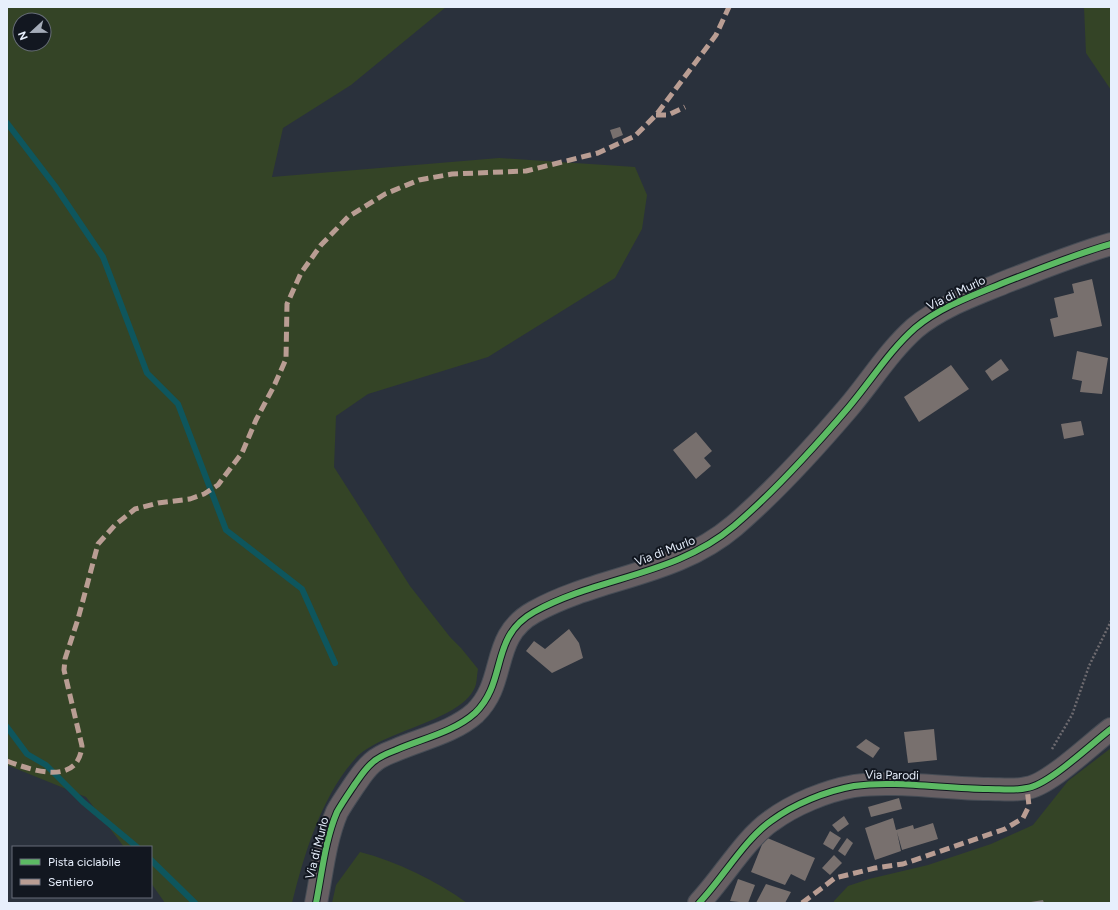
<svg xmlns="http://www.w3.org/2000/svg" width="1118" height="910" font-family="Figtree,sans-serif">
  <rect width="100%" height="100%" fill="#2a313c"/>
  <g fill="#344426" fill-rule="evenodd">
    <path d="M7 7H446L351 85 283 128 272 177 499 158 635 167 647 195 642 229 615 278 488 357 368 394 336 416 334 467 410 586 450 637 461 648 478 669C477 674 477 679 476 684 466 721 380 730 355 759 321 797 304 855 292 903H165L151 883V847H124L86 797 7 765ZM20 20H44V44H20Z"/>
    <path d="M1084 7H1111V90L1086 53Z"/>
    <path d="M1111 748V903H834V901L848 886 869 879 928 865 991 844 1033 825 1068 781Z"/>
    <path d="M360 852C398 862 435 880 467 903H332L336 885Z"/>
  </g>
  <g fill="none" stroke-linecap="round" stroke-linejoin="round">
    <g stroke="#0e565d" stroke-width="6">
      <path d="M7 123 55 186 103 257 147 373 178 404 226 530 302 589 335 663"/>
      <path d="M7 727 27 754 46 765 83 802 137 847"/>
      <path d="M151 860 195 903"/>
    </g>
  </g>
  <g fill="#78706e">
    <path d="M620 127 623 135 613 139 610 130Z"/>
    <path d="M1092 279 1102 326 1054 337 1050 319 1058 317 1054 298 1074 293 1072 284Z"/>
    <path d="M1077 351 1108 358 1102 394 1080 392 1082 381 1072 379Z"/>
    <path d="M1001 359 1009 370 992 381 985 371Z"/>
    <path d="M951 365 969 389 919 422 904 397Z"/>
    <path d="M1081 421 1084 435 1064 439 1061 424Z"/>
    <path d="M696 432 712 451 704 458 711 466 696 479 673 450Z"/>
    <path d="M569 629 579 643 583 658 552 673 526 651 534 641 545 649Z"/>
    <path d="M934 729 937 760 908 763 904 732Z"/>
    <path d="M866 739 880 748 873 758 856 747Z"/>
    <path d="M899 798 902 809 871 817 868 807Z"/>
    <path d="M844 816 849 824 838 832 832 825Z"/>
    <path d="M893 818 896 830 913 825 914 829 933 823 938 839 902 850 897 832 901 851 875 860 865 828Z"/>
    <path d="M830 831 841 838 833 850 823 844Z"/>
    <path d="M765 837 815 858 805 881 791 874 785 885 751 872Z"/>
    <path d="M847 838 853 843 845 856 838 851Z"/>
    <path d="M834 855 842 863 830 875 822 868Z"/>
    <path d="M738 879 755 885 748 903 730 901Z"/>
    <path d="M766 884 791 892 785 903H756Z"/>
    <path d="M1043 900 1044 903H1031V902Z"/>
  </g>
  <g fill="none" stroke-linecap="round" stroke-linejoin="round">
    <g stroke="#464c55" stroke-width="24">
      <g id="tertiary">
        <path d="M316 903C322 873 325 840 337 812 342 803 349 793 355 784 360 777 365 769 372 763 378 757 388 753 396 750 421 739 454 732 475 713 508 681 489 637 534 612 599 576 675 576 734 526 775 491 813 449 848 408 871 381 889 351 915 328 941 306 977 294 1008 281 1042 268 1076 254 1111 244"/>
        <path d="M699 903C722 879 745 839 771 821 794 804 826 791 854 786 895 780 946 789 988 789 1001 789 1015 791 1027 788 1049 785 1092 743 1111 729"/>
      </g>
    </g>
    <path stroke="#6d6a6f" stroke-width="2.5" stroke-dasharray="2 2" stroke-linecap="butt" d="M1052 749 1072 715 1089 666 1111 621"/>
    <use href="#tertiary" stroke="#675f63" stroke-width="22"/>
    <g stroke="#b99d93" stroke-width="5" stroke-dasharray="10 5" stroke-linecap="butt">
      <path d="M656 115H668L685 107"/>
      <path d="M7 761C31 770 78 787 82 746L64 670 65 659 78 619 98 544 115 525 135 509 158 503 190 499 204 494 218 485 242 453 256 420 274 386 286 359 287 304 301 273 321 245 348 217 385 194 419 180 452 174 526 171 598 153 635 136 656 115 716 35 729 7"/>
      <path d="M802 903 835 878 875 868 903 864 1005 829 1023 818 1029 806 1027 788"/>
    </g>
    <g stroke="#121720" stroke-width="8">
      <g id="cycleway">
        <path d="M316 903C322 873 325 840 337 812 342 803 349 793 355 784 360 777 365 769 372 763 378 757 388 753 396 750 421 739 454 732 475 713 508 681 489 637 534 612 599 576 675 576 734 526 775 491 813 449 848 408 871 381 889 351 915 328 941 306 977 294 1008 281 1042 268 1076 254 1111 244"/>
        <path d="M699 903C722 879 745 839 771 821 794 804 826 791 854 786 895 780 946 789 988 789 1001 789 1015 791 1027 788 1049 785 1092 743 1111 729"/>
      </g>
    </g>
    <use href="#cycleway" stroke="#5cba63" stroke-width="6"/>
  </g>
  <g text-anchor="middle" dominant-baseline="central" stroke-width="4" stroke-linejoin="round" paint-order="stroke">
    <g font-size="12" fill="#e7effc" stroke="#121720">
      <text transform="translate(956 293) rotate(-26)">Via di Murlo</text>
      <text transform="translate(665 551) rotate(-21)">Via di Murlo</text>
      <text transform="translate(892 775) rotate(1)">Via Parodi</text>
      <text transform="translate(317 848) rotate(-76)">Via di Murlo</text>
    </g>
  </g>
  <rect width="1118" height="910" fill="none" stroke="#e7effc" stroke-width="16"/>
  <rect x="12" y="846" width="140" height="52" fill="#121720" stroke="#676d78"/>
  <rect x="20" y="859" width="20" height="6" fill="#5cba63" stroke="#676d78"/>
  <text x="48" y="866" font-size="12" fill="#e7effc">Pista ciclabile</text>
  <rect x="20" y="879" width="20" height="6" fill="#b99d93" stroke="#676d78"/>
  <text x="48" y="886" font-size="12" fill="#e7effc">Sentiero</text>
  <g transform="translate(32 32) rotate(248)"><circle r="19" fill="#121720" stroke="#676d78"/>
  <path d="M0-3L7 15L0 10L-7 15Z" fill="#a5acb9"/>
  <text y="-6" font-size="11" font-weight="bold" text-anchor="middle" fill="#e7effc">N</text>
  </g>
</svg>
